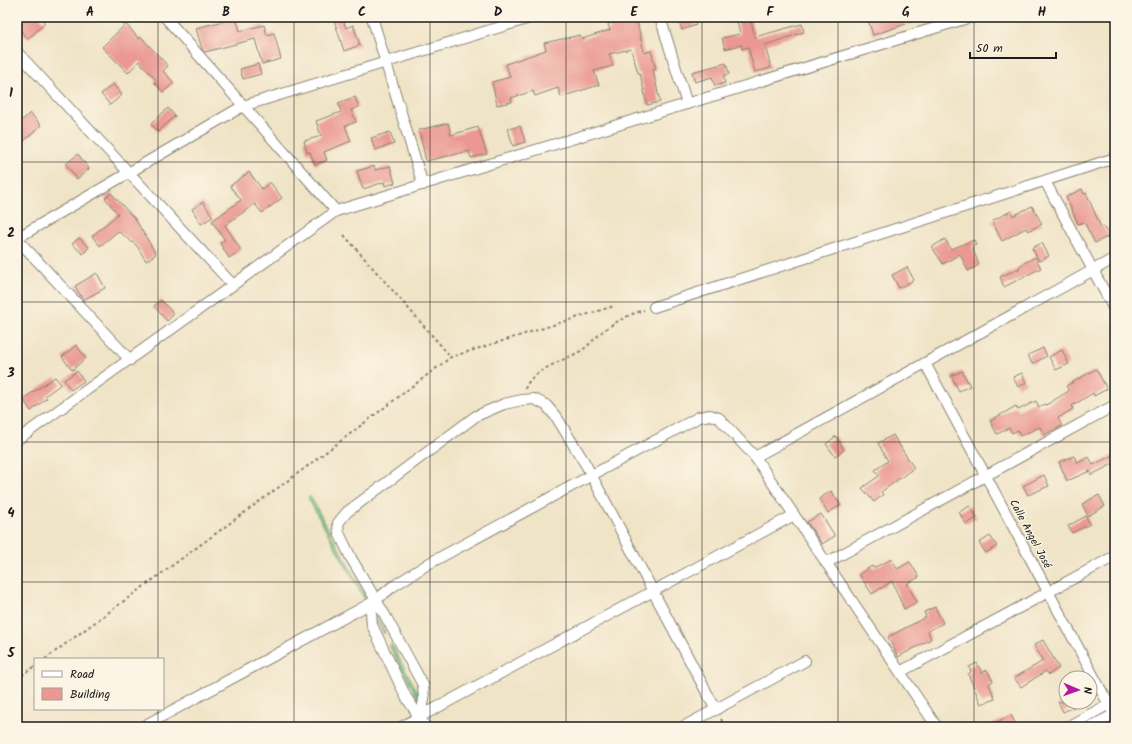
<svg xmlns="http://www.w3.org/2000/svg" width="1132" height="744" font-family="Kalam,sans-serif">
  <rect width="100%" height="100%" fill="#fcf5e5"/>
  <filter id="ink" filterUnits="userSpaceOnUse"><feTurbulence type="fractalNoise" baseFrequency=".025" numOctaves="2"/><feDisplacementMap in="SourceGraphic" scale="8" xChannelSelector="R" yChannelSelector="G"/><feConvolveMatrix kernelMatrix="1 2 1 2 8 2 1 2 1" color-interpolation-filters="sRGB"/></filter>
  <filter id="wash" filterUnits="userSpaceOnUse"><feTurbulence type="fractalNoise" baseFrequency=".012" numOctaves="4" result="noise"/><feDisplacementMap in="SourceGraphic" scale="16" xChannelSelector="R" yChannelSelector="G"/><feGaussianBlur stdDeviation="0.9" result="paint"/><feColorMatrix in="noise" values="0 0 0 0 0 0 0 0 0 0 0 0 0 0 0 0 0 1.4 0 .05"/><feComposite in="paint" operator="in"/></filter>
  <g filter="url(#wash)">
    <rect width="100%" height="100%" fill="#f0e4c7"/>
    <g fill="#83d292" stroke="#507757">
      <path d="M310 496 385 632 384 634 308 498Z"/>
      <path d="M391 644 424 703 421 704 390 647Z"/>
    </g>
    <g id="blocks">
      <g fill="#ea9891">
        <path d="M30 17H40L45 23 28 39 18 28Z"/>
        <path d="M333 17H342L346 28 353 25 360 45 344 51Z"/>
        <path d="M627 17H636L644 53 651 51 656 69 653 70 660 102 647 105 640 73H638L631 49 609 54 613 66 594 71 599 85 561 97 558 88 535 96 533 91 511 98 512 102 497 105 492 82 510 77 506 64 546 50 544 43 580 35 582 39 610 30 608 24Z"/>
        <path d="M677 17H694L696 25 682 30Z"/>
        <path d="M736 17H750L755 37 802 24 804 32 765 45 771 68 755 72 748 47 742 49 741 45 725 49 722 38 740 34Z"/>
        <path d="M867 17H924V18L873 35Z"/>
        <path d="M236 18 240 31 264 25 267 35 274 33 281 59 262 64 255 39 205 52 202 49 196 28Z"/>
        <path d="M126 24 139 39 141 37 168 66 163 71 174 83 163 92 154 82 156 80 139 61 128 73 102 47Z"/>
        <path d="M726 63 729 74 723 76 725 83 715 86 712 77 695 82 692 72Z"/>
        <path d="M258 64 261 74 243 79 240 69Z"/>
        <path d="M113 84 122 95 110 105 101 94Z"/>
        <path d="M355 97 359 107 351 110 356 122 345 126 351 141 324 152 327 160 315 165 310 152 307 153 304 141 321 136 316 121 341 112 338 103Z"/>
        <path d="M168 108 175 116 158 132 151 124Z"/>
        <path d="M30 113 41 125 24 141 17 133V125Z"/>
        <path d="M448 123 451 135 478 127 487 154 471 158 469 151 426 161 419 130Z"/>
        <path d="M520 126 525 142 513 146 508 129Z"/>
        <path d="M390 132 394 144 375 150 371 138Z"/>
        <path d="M78 154 89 169 77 179 66 164Z"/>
        <path d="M374 166 375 170 390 166 395 183 385 186 384 182 363 189 357 171Z"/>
        <path d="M249 172 262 189 270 182 282 198 262 213 255 204 225 225 241 250 229 258 220 243 225 240 212 221 241 200 230 186Z"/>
        <path d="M1082 189 1084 194 1086 193 1101 227 1103 226 1109 236 1095 243 1084 222 1078 224 1066 197Z"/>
        <path d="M111 193 135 219 156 254 146 261 137 246 118 231 100 246 92 236 118 214 105 198Z"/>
        <path d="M203 202 213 217 201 224 192 209Z"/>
        <path d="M1032 206 1042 224 1028 231 1026 228 1002 241 992 221 1011 211 1013 216Z"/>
        <path d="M79 238 89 247 83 254 72 244Z"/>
        <path d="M945 239 951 249 974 240 976 245 972 247 979 265 968 271 960 254 943 264 932 247Z"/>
        <path d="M1042 243 1049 256 1039 261 1032 248Z"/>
        <path d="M1035 257 1041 268 1004 287 1000 277 1020 268 1019 266Z"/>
        <path d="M907 267 914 280 899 288 892 275Z"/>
        <path d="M97 273 105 288 83 300 75 286Z"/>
        <path d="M161 300 174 314 167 321 154 306Z"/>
        <path d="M76 345 86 358 72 370 62 357Z"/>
        <path d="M1043 348 1047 356 1032 364 1028 355Z"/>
        <path d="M1062 350 1069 364 1056 370 1049 357Z"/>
        <path d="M1096 369 1107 389 1094 396 1093 393 1072 406 1073 409 1058 418 1062 426 1044 435 1040 427 1020 436 1018 430 1012 433 1009 428 997 434 990 421 1016 406 1018 410 1036 401 1039 407 1045 404 1046 405 1069 391 1066 386Z"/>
        <path d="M77 371 84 381 71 390 64 380Z"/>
        <path d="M962 371 970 386 959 391 951 376Z"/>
        <path d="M1022 373 1026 383 1018 387 1013 377Z"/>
        <path d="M55 377 61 384 45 396 47 398 31 411 23 399Z"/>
        <path d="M893 435 914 468 881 492 883 495 874 502 862 488 879 476 875 470 888 461 878 443Z"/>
        <path d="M836 436 844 450 835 456 826 444Z"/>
        <path d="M1115 454V463L1091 475 1090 471 1067 481 1059 462 1074 456 1078 463 1089 457 1093 465Z"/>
        <path d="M1044 475 1049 486 1028 495 1023 486Z"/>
        <path d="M831 491 841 505 828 513 819 499Z"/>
        <path d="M1099 495 1105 506 1088 516 1082 504Z"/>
        <path d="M970 506 977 518 966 524 959 512Z"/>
        <path d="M821 514 835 536 822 544 807 522Z"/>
        <path d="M1086 516 1090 524 1072 533 1068 526Z"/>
        <path d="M990 536 997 546 986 553 979 543Z"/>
        <path d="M892 559 897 569 910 562 919 577 907 584 917 602 904 609 892 581 872 594 859 574 872 566 873 568Z"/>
        <path d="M935 607 943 623 928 631 931 639 898 657 888 637 926 617 924 612Z"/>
        <path d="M1043 640 1059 668 1049 675 1046 671 1021 687 1014 678 1043 661 1034 645Z"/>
        <path d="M977 663 982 673 987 670 993 681 989 684 995 699 981 704 968 674 971 672 969 667Z"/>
        <path d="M1058 702H1084L1063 712Z"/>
        <path d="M1011 715 1015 723 1008 727H987Z"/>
      </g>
    </g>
  </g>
  <g filter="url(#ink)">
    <use href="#blocks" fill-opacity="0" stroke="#868072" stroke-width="1"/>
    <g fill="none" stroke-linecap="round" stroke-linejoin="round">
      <g stroke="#868072" stroke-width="12">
        <g id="minor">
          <path d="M165 17 336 211"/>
          <path d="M372 17 423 185"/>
          <path d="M660 17 687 104"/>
          <path d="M17 52 233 285"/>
          <path d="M1045 181 1115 311"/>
          <path d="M17 238 243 106 533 17"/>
          <path d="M17 239 130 360"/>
          <path d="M654 307 1115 158"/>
          <path d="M925 363 1115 716"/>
          <path d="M17 440 336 211 971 17"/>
          <path d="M755 457 1115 258"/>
          <path d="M826 563 1115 405"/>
          <path d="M900 672 1115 556"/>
          <path d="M421 716 424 699 423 685 386 617 351 558 339 533 338 523 347 512 476 416 504 404 522 400 534 399 546 405 557 418 586 465 716 710"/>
          <path d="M142 727 375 601"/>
          <path d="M401 727 794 515"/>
          <path d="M426 727 406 697 372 625 371 612 375 601 392 587 428 564 699 417 710 415 719 418 755 457 937 727"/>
          <path d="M683 727 805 661"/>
          <path d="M1067 727 1115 701"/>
          <path d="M1090 727 1115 714"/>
        </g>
      </g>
      <g stroke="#868072" stroke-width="2" stroke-dasharray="3 3" stroke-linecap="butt">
        <path d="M344 235 451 357"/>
        <path d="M525 389C532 368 569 360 585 348 591 343 597 336 603 331 615 322 630 314 644 310"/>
        <path d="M45 659 305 468 451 357 614 306"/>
        <path d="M17 679 35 666"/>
        <path d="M721 719 725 727"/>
      </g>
      <use href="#minor" stroke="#fff" stroke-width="10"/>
    </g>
  </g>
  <path fill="none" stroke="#1c1c1c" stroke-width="1" stroke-opacity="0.55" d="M158 17V659M294 17V727M430 17V727M566 17V727M702 17V727M838 17V727M974 17V727M17 162H1115M17 302H1115M17 442H1115M17 582H1115M158 709V727"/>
  <g text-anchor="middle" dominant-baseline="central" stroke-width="3" stroke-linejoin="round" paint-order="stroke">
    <g font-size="11" fill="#1c1c1c" stroke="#fcf5e5">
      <text transform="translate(1030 534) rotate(62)">Calle Angel José</text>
    </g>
  </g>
  <rect width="1132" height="744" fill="none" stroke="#fcf5e5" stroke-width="44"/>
  <rect x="34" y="658" width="130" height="52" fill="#fcf5e5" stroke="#a29e95"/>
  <rect x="42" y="671" width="20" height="6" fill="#ffffff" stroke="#a29e95"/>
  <text x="70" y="678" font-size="12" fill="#1c1c1c">Road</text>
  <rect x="42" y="688" width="20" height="12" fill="#ea9891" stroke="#a29e95"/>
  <text x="70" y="698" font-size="12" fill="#1c1c1c">Building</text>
  <g transform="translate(1078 690) rotate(92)"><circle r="19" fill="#fcf5e5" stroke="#a29e95"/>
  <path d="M0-3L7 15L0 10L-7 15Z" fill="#b5179e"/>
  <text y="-6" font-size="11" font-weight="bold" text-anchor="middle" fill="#1c1c1c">N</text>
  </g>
  <path d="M970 52v6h86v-6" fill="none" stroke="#1c1c1c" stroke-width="2"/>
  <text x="976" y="52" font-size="12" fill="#1c1c1c" stroke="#fcf5e5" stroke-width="3" paint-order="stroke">50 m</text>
  <rect x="22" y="22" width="1088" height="700" fill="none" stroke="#1c1c1c" stroke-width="1.5"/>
  <g font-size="13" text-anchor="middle" font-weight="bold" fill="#1c1c1c">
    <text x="90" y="16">A</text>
    <text x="226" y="16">B</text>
    <text x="362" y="16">C</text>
    <text x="498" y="16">D</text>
    <text x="634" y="16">E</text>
    <text x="770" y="16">F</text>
    <text x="906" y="16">G</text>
    <text x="1042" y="16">H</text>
    <text x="11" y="97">1</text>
    <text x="11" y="237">2</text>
    <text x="11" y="377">3</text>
    <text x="11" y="517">4</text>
    <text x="11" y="657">5</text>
  </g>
</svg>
